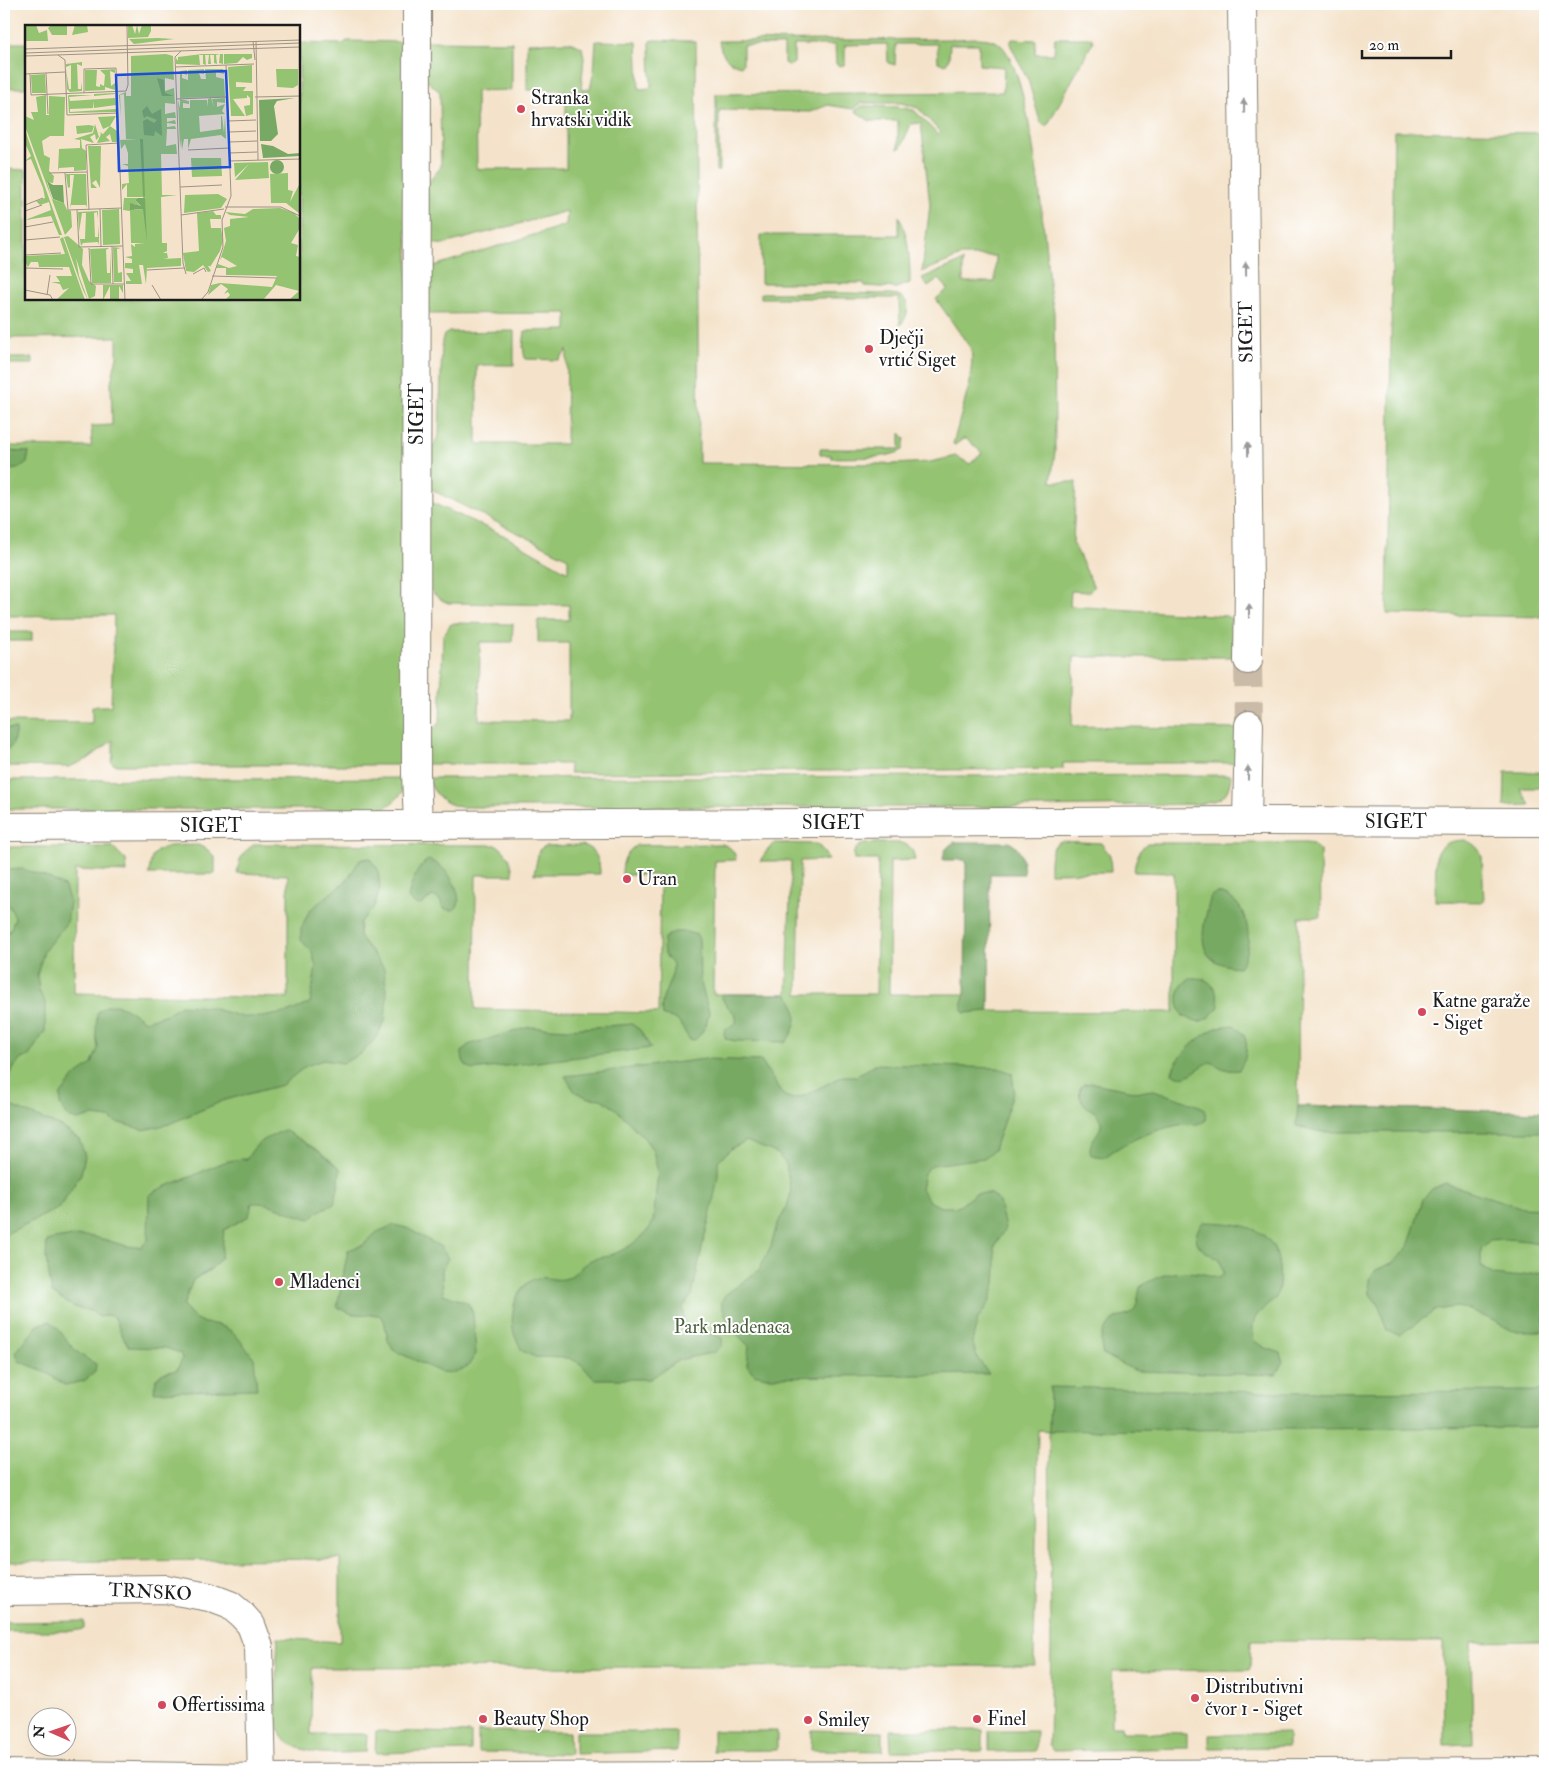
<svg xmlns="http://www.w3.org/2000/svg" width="1549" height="1785" font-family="'IM FELL Double Pica',serif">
  <rect width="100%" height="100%" fill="#fff"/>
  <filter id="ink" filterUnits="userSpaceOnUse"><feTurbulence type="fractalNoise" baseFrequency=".02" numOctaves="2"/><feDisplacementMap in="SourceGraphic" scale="10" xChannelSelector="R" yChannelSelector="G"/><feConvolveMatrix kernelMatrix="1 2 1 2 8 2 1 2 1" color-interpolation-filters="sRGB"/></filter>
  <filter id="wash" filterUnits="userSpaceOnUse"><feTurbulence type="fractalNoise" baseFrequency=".0096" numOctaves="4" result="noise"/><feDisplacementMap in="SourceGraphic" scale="20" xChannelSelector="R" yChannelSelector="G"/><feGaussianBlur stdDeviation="1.12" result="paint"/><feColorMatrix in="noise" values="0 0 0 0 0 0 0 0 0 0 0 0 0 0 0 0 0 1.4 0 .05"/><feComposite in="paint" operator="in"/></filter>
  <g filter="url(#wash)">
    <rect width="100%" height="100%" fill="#f4e3ca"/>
    <g fill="#94c372" stroke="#587047">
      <path d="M1055 38H1092L1093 42 1047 126 1043 125 1040 121 1028 80 1010 44 1012 39 1036 40 1035 54H1054Z"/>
      <path d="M953 39C966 39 983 36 995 41 1032 56 1045 249 1050 291L1054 312 1055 452 1051 482H1076L1073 542 1093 585V588L1089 592 1071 591 1070 606 1226 616 1233 620V657H1074L1072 726 1239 729 1238 763H1063V769L570 773 569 764H424L425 737 440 722 443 636 450 625 454 623 513 624 512 642H480L479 720 569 721V643H538V620H569V605L448 603C436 598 431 592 425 581L424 499 505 536 568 572V558L436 492 427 486 426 460 439 435 442 341 444 335 449 332 514 331V365H477V444H566L567 350 559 360 525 359 523 347 525 331 567 330V313L429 314 424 269 566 225 567 211 444 244C436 245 432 243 427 236L426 185 441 167 440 92 424 78 425 41 512 42V90L476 91 477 169 566 168V90H527V43L569 42 582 47 584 58 581 90 590 89 594 71 596 41 637 42 639 89 651 88 650 43 652 40 693 41 696 42 699 463 893 464 930 462 956 456 970 464 982 453 967 439H963L955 445 953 444 970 382 972 359 971 349 936 299 948 289 939 279 928 287 922 278 963 261V282H995L996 256H961L922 272 930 205 921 123 911 124 901 147 898 149V121H870L855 111 862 106 897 107 914 110 938 135 940 132 918 108 908 105 901 103H861L853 109 828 105 810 112 719 110V171H716V94L1003 92 1004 67 979 65V44H950L949 59 945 65 938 62 937 44H896L895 65 888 63 887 44 845 45V62L844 65 840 66 836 64 835 45H794V63L789 66 784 63V45H743V63L741 66C727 63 721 54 719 41Z"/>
      <path d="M347 41 407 42 410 765H118L113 764 111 761 113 756V740L88 759 69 767 4 766V632H32V641H5V722L92 723V706H111L114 615 4 616V358H33V364H5L4 446 91 447 92 426 112 425 111 382 117 356V337L4 338V43H26V88H7V169L26 170V299H299V43L343 44Z"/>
      <path d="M1394 131 1545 133V617L1387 614Z"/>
      <path d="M899 216C909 237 910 259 910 283L896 288 865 286 864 283H761V235H899Z"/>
      <path d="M761 293C800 293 838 292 877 294 883 294 894 293 900 296 912 302 908 318 900 325L899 298H761Z"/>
      <path d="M900 433 905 438 903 450C886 460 852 457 831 458V455H820V449H900Z"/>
      <path d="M1505 772H1545V788H1520L1530 805 1504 806Z"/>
      <path d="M1231 775C1229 798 1220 801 1199 804L1040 807H460C442 803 435 795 427 778Z"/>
      <path d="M409 778C404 794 396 801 383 809H4V780Z"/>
      <path d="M1464 840C1473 843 1479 847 1482 857L1484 902 1435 901 1436 855C1441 842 1451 841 1464 840Z"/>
      <path d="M1061 841 1101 843 1110 855 1111 872 1050 873C1050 861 1049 846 1061 841Z"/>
      <path d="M775 843 816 844 820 847 829 860 800 861 798 994H876L878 860H854C850 841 873 843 886 843 892 843 900 842 905 844 912 847 914 853 915 860L890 861 889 994H965L989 1011 1174 1012V873L1134 872C1135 861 1138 850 1147 843H1306L1313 844 1320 851 1321 917H1299L1298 1106 1545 1112V1641L1471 1642 1473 1744 1444 1745 1443 1642 1251 1641 1250 1670 1112 1671V1726H1121L1122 1732 1187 1733V1748L1053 1751 1049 1745 1051 1642 1049 1431 1038 1430 1034 1658 1035 1666 312 1668 311 1734H367L366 1752C349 1752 330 1755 313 1752 304 1750 288 1745 282 1737 272 1721 277 1659 278 1638L340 1642V1559L4 1562V847H113L126 860 127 872 75 870 74 993 288 998V875L237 873C240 857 241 853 255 844L497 845C508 853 512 862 513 875H476L475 1009 658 1013 660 875H622C622 862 625 852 637 845L722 844C731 847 735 851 736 860L715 861 713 994H787L791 861H760L768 849Z"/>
      <path d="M198 845 208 850 215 857V874H149C150 869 150 862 152 857 160 842 184 846 198 845Z"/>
      <path d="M582 845C596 849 600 860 600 874H534L539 850 545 846Z"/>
      <path d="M84 1621V1629L73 1631H4V1622Z"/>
      <path d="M812 1730 883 1732V1751L811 1750Z"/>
      <path d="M890 1730H983V1751H891Z"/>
      <path d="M376 1731 471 1733V1751L375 1753Z"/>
      <path d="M478 1731 569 1732 570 1754 478 1752Z"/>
      <path d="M713 1731H777V1750L713 1751Z"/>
      <path d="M989 1731H1036L1035 1751 989 1752Z"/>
      <path d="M575 1732H677V1751L575 1754Z"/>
      <path d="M1288 1733V1747L1209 1748V1735Z"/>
    </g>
    <g fill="#77a964" stroke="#4a6240">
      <path d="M4 451 29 452 27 463C20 469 12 472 4 467Z"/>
      <path d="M4 728 16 729 13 744 9 749 4 748Z"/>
      <path d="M955 842H1009C1022 849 1023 860 1024 874H990L989 1011 964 1013 962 1010V1003L965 994 966 860H943C944 850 946 847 955 842Z"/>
      <path d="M369 858 378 869 380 889 374 907 360 922 359 936 384 968 387 996 385 1021 375 1039 362 1053 343 1063 323 1060 306 1066 282 1085 225 1100 169 1124 144 1130 116 1122 109 1118 92 1116 78 1120 68 1117 60 1105 61 1094 76 1075 92 1064 98 1048 96 1035 97 1013C113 996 129 1010 145 1021L167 1014 180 1005 208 1007 242 1017H263L289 1012 310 1003 316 967 312 952 301 940V928L310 910 347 880 360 860Z"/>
      <path d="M428 860C457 867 472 921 443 908L440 900 433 896C423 901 421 912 408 898 410 886 417 866 428 860Z"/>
      <path d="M23 869 51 879 65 887 70 903 67 922 44 951 37 975 39 991 45 1002V1031L29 1056 21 1059 15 1066 7 1081 4 1082V939L11 928 15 918 10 907 4 902V873L5 870Z"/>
      <path d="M1216 893C1248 895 1257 944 1239 967 1191 964 1202 930 1211 896Z"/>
      <path d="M674 932H686L697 935 699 940 700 980 709 1012 706 1025 700 1035 695 1040 689 1039C681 1026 681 1018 663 1016 657 997 674 983 673 964 664 956 662 949 664 938Z"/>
      <path d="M1190 978C1211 977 1217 987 1219 1007L1208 1018 1199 1022 1183 1016C1175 1002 1176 987 1190 978Z"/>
      <path d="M721 994H787C801 1010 797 1027 786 1042L736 1041 726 1039 724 1034 725 1029 736 1023C738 1013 732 1012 727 1006 724 1003 722 998 721 994Z"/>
      <path d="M632 1024 640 1030 651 1048 473 1070C465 1066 462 1062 462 1052L468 1045 529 1027 569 1029Z"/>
      <path d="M1234 1025C1237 1028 1241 1031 1243 1034 1250 1044 1245 1062 1239 1070 1227 1072 1220 1067 1211 1062 1197 1066 1188 1084 1172 1073 1176 1057 1199 1036 1214 1029 1220 1026 1227 1026 1234 1025Z"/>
      <path d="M706 1059 761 1061 783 1095 792 1099 806 1095 842 1076H857L875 1064 998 1068 1012 1073 1014 1090 994 1150 984 1158 932 1165 924 1173 921 1189 929 1201 941 1207H958L976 1193 991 1194 999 1202 1005 1228 994 1248 996 1266 995 1283 990 1301 978 1319 972 1342 978 1359 989 1374 766 1377 754 1374 747 1365 749 1346C732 1330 727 1324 721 1302L725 1295 759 1270 771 1246 777 1225 787 1207 791 1192 786 1164 776 1153 746 1141 732 1148 718 1161V1177L710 1217 703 1243 692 1295 683 1307 684 1320 689 1329 710 1333 722 1338V1345L715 1352 679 1360 650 1379H594L581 1364 569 1358 535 1357 522 1351C519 1344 514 1336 513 1329 510 1310 517 1284 537 1278 546 1276 555 1281 564 1279 573 1277 581 1266 589 1261 596 1257 604 1258 611 1255 627 1249 646 1237 653 1222L658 1173 653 1150 644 1138 616 1109 601 1099 589 1098 575 1092 565 1076Z"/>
      <path d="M1093 1083 1139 1092 1154 1090 1202 1107 1206 1112 1205 1121C1195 1127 1189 1123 1178 1125 1154 1130 1125 1141 1105 1157L1091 1155C1086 1140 1103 1133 1101 1122 1097 1106 1076 1110 1080 1087L1084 1084Z"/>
      <path d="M4 1105H8L62 1127 79 1139 85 1156 81 1174 59 1208 4 1235Z"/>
      <path d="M1298 1106 1545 1112V1132H1322L1296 1126Z"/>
      <path d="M284 1130 319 1151 340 1168 339 1184 334 1204 319 1211 311 1219C291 1216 273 1201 252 1203L249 1216 224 1230 221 1258 210 1270 193 1280 183 1306 194 1318 204 1323 214 1324 225 1327 235 1334 254 1358 257 1389 154 1392 156 1379 163 1373 177 1370 182 1359 180 1353 166 1348 129 1347 121 1333 115 1318 108 1315 99 1317 91 1311 74 1307 52 1293 46 1258 47 1241C59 1237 86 1234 98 1238 113 1241 126 1248 141 1247L148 1240 149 1195C165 1185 182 1181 199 1173 217 1165 227 1159 247 1159 256 1141 266 1139 284 1130Z"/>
      <path d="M1445 1183 1523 1208 1545 1209V1245C1527 1240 1509 1238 1490 1240L1481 1249V1266L1494 1275 1510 1277 1545 1272V1331H1513L1470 1309 1456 1307 1436 1310 1399 1335 1387 1331 1379 1306 1370 1294 1369 1279 1376 1270 1394 1262 1408 1247 1423 1199 1432 1189Z"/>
      <path d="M1203 1222C1237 1223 1275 1224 1279 1267 1280 1275 1280 1289 1276 1297 1275 1300 1270 1303 1268 1305 1253 1317 1251 1321 1254 1341L1266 1348 1281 1353 1283 1361 1276 1375 1136 1371 1103 1355C1098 1336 1102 1333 1115 1318 1138 1315 1136 1308 1140 1287 1166 1269 1191 1269 1220 1278L1224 1273 1220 1260C1202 1251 1187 1242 1203 1222Z"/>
      <path d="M394 1225 407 1228 441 1247 448 1258 442 1270 443 1294 468 1303 473 1313 476 1354 468 1366 455 1373 440 1372 393 1350 388 1340 384 1320 379 1315 352 1314 337 1307 348 1250 363 1245 377 1232Z"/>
      <path d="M8 1249 11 1280 4 1291V1251Z"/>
      <path d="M50 1321C60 1329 65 1339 73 1348 80 1355 88 1360 96 1364L95 1372 84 1381 65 1385 44 1371 19 1361 16 1352 38 1325Z"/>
      <path d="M1050 1387 1267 1392 1545 1391V1427L1049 1431Z"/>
    </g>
  </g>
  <g filter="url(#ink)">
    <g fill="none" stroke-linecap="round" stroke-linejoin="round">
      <path stroke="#c9bba7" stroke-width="28" stroke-dasharray="28 14" stroke-linecap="butt" d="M1248 660 1249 725"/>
      <g stroke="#888073" stroke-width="30">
        <g id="minor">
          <path d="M417 4 416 773 418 825"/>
          <path d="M1242 4 1249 586 1248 660"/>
          <path d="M1247 821 1249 725"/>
          <path d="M4 827 1247 821 1545 822"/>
          <path d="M4 1591 165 1589 209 1597 230 1605 242 1615 251 1625 259 1647 262 1781"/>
          <path d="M4 1774 262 1778 1545 1772"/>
        </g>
      </g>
      <use href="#minor" stroke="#fff" stroke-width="28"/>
    </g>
    <defs><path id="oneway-solid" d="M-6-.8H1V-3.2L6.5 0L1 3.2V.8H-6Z" transform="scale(1.25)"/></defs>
    <g fill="#999">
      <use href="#oneway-solid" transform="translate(1244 106) rotate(-91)"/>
      <use href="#oneway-solid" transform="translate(1246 269) rotate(-91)"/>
      <use href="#oneway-solid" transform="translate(1248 449) rotate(-91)"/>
      <use href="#oneway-solid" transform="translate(1249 611) rotate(-90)"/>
      <use href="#oneway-solid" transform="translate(1248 773) rotate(-90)"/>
    </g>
  </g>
  <g fill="#d1495b" stroke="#fff" stroke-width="2">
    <circle cx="521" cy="109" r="5"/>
    <circle cx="869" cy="349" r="5"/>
    <circle cx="627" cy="879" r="5"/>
    <circle cx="1422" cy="1012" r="5"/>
    <circle cx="279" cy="1282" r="5"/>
    <circle cx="1195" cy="1698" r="5"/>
    <circle cx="162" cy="1705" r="5"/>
    <circle cx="483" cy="1719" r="5"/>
    <circle cx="977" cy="1719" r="5"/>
    <circle cx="808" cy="1720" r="5"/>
  </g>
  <g text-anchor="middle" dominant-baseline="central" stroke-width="4" stroke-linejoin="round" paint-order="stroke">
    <g font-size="19" fill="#1c1c1c" stroke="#fff" text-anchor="start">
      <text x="531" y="98">Stranka<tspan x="531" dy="22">hrvatski vidik</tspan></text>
      <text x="879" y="338">Dječji<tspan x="879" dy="22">vrtić Siget</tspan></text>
      <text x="637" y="879">Uran</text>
      <text x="1432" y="1001">Katne garaže<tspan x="1432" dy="22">- Siget</tspan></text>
      <text x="289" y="1282">Mladenci</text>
      <text x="1205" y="1687">Distributivni<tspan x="1205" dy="22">čvor 1 - Siget</tspan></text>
      <text x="172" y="1705">Offertissima</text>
      <text x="493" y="1719">Beauty Shop</text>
      <text x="987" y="1719">Finel</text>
      <text x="818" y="1720">Smiley</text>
    </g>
    <g font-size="19" fill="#1c1c1c" stroke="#fff">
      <text transform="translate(1246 332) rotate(-91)">SIGET</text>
      <text transform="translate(417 414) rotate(-90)">SIGET</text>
      <text x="1396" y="822">SIGET</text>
      <text x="833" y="823">SIGET</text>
      <text x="211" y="826">SIGET</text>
      <text transform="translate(150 1592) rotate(3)">TRNSKO</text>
    </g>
    <g font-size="19" fill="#4c5f3e" stroke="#fff">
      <text x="732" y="1327">Park mladenaca</text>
    </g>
  </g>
  <g transform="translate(25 25)">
    <rect width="275" height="275" fill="#f4e3ca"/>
    <path d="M0 0H11L14 8 22 5 23 16H0ZM26 0H42V10H27L23 3ZM50 0H62L63 7 47 10ZM103 0H107L110 9 112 0 114 9 117 0 126 1V6L123 12 103 13ZM133 13 149 14 109 19 104 14ZM141 29 148 31 149 55 140 53V66L149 63 150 79 140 78V89L150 87 151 93H142V97L150 95 151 99 142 98V102L150 101 151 104H142L141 121 151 119 152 129H136L137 170H152L136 172 137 218H142V226L138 228H142L143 233 138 234 156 233V241L122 243 121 259 118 240H114L117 259H101V256H106L101 248H108V244L100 243V238H107V234L100 232 107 231 106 219 110 222V219L120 218H106L105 186 98 185 99 173H113L110 175 116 182 109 179V185L118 184V172H102V159L97 165V159L104 158 103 141 97 139H103V128L100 119 96 124 95 115 113 114H101L99 69 95 70 96 92 94 70 101 67V71H106V31ZM177 29H198V39L194 38 195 29 191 30 192 39 189 38V30H185L186 39H183L184 30H180L181 40 178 39V30H174L175 40 151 39V33L153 36V32ZM199 29H227V33L222 35 218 32 212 38 199 39ZM57 37V41L52 39 53 64H56L57 57V66L45 67 42 64 41 44 44 64H46V40L41 42V39ZM227 40V58L211 57V62H221L218 66H228V89L221 91 219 81 225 80V73L222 70V73L208 74 220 91H206L203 42ZM90 44V48L85 46 86 61 90 58V65L80 62V65L60 66V45H72L71 61 75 62V59L79 61 80 50 75 45ZM179 44V49L174 48 176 54H181L180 44H198L199 49 191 47V52L199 54 200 72 155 73V46L162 45V50L157 48V53L163 55V45ZM251 44H273V60L268 63 252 62ZM20 49 21 68H7L6 50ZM69 69 90 68 91 80 69 83V76L68 83 45 84V87L91 84V87L44 88 43 71 44 70H68L44 72 45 76 90 73V69L69 71ZM21 70V90H24V71L40 72 39 111H25L17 116 19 130 25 133 24 146 29 151 28 158 22 157 27 174 39 178 42 185 46 186 47 202 40 210 0 101V91L9 95 6 87H13L11 72ZM186 73 189 82 187 74 200 73V78L192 77V82L200 79 197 86 200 89 174 91 175 107 196 104V91H192H197L199 108 200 91 201 114 196 110 166 114 163 124V114H159L157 125 156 114 155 124 153 75 155 83V74L164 76V79L158 78V83H165V75H182L183 82V74ZM91 91 85 101 92 106V117H87L85 109 81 112 85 116 72 118 76 109 74 107 78 109 85 101 78 104 73 92ZM70 99 74 112 71 115 70 109 65 112 69 118 56 114 57 123 61 126V145L49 146V142L34 143 33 146 34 124 55 123V115L49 114 68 108ZM64 100 69 101 67 107 52 109 51 101ZM0 105 14 145 37 210H34L26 191 0 195 26 185 24 177 15 180 11 176 20 173 18 163 6 134 0 136 6 131 0 118ZM63 121H76L75 163 71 155 67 158 72 163H66ZM166 133H196L197 151 167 152ZM243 137 244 153 210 155 224 139 210 152 209 138ZM263 148V165L268 166 265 177 275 158V189L261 178H246L245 149ZM41 149H61L62 183 61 180H46L45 184 49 150H45V162L43 163ZM193 169 202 174 196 183 159 188 160 170ZM255 183 269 188 275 194V203L266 218 273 220 271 231 275 232V275H264L274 266 251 260 238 275H200L205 270 203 267 199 269 203 264 196 259 183 270 186 260 195 258 247 262 252 251 201 250V243H191L193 239 204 243 212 241 197 232 195 235 201 216 199 203 205 201V194L224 192 205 190 200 187 220 189 228 184ZM94 184 95 219 78 220 77 185ZM73 186V194L72 187 69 188 70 212H73L74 200V220L73 217 58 218 56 221 54 208 55 214H60L61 188H57L54 207 53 187ZM188 186 191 190H196V194H185L186 203H196L198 216 195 226 185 242V241H183L186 246 183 247 178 240 169 247 161 246 158 228 174 226 172 188ZM43 211 58 224 57 240 64 256 71 261 70 271 64 274 51 233 54 251 63 275 58 265 39 212ZM38 212 56 264 60 275H31L44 263 38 265 35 259 26 257H35L31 251H47L44 242H14L13 237H6L3 242 0 237V231L40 229 35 214ZM88 222 96 223 92 224 93 248 97 247V257H89ZM84 223 81 225 82 248H85L86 227V258H67L65 224 84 223 86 226ZM78 260H98V268L94 261V275H85V261L78 275Z" fill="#94c372"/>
    <path d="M132 53 139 55 140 68 149 71H137ZM270 73 252 76 249 81 253 109 246 116H235L234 75ZM122 81 127 89 136 84 137 111 130 106 129 111 119 110 118 96 122 94 129 98 132 95 122 91 119 93 117 86ZM115 114H118L120 172 118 171ZM236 119 248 121 263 129 275 128V131L238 133ZM245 142a7 7 0 1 1 14 0a7 7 0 1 1-14 0ZM22 156 28 160H38L39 178 28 174ZM113 173H120L122 217 118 184 105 185V178L116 181 110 175Z" fill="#77a964"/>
    <path fill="none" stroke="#9e9384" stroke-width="1" d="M228 16 230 35M231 16 233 135M0 24 275 15M156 26 150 32 158 238 161 249M0 28 275 18M33 30 40 35 42 90 93 88M0 31 275 22M150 42 229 39M21 48 23 89M0 49 40 47M5 49 6 70 101 66 103 60 102 0M59 68V44L91 43 100 275M230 72 275 71M151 74 203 72M203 96 231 95M204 107 231 106M204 117 232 116M163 125 204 123M204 128 232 127M204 136 275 134M24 148 62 147M40 148 43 185 97 183M155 162 197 160M0 180 18 173M200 182H256L275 191M75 184 76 222M52 185 54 222 98 221M64 185 61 120 94 118M0 186 17 180M156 190 199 184M0 202 28 197M0 215 35 212M87 221 88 259M64 223 66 259H100M0 230 36 228M0 243 38 244M122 245 159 243M168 249 179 243 181 247M187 251 252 253M127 260 136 275M0 265 25 270 28 275M22 270 25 250M176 275 183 267 198 222 197 195 206 171 201 40"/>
    <path fill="#1d4ed8" fill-opacity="0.15" stroke="#1d4ed8" stroke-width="2.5" d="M201 46 205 142 94 146 91 50Z"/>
    <rect width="275" height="275" fill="none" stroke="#1c1c1c" stroke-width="2.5"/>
  </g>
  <rect width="1549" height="1785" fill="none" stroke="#fff" stroke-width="20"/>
  <g transform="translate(52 1732) rotate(272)"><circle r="24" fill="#ffffff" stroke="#a4a4a4"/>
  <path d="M0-4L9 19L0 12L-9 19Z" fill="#d1495b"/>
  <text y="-8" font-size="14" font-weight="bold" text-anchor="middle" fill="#1c1c1c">N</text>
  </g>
  <path d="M1362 50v8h89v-8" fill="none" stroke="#1c1c1c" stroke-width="2.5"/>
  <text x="1369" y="50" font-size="15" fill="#1c1c1c" stroke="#ffffff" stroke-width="4" paint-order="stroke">20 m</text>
</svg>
